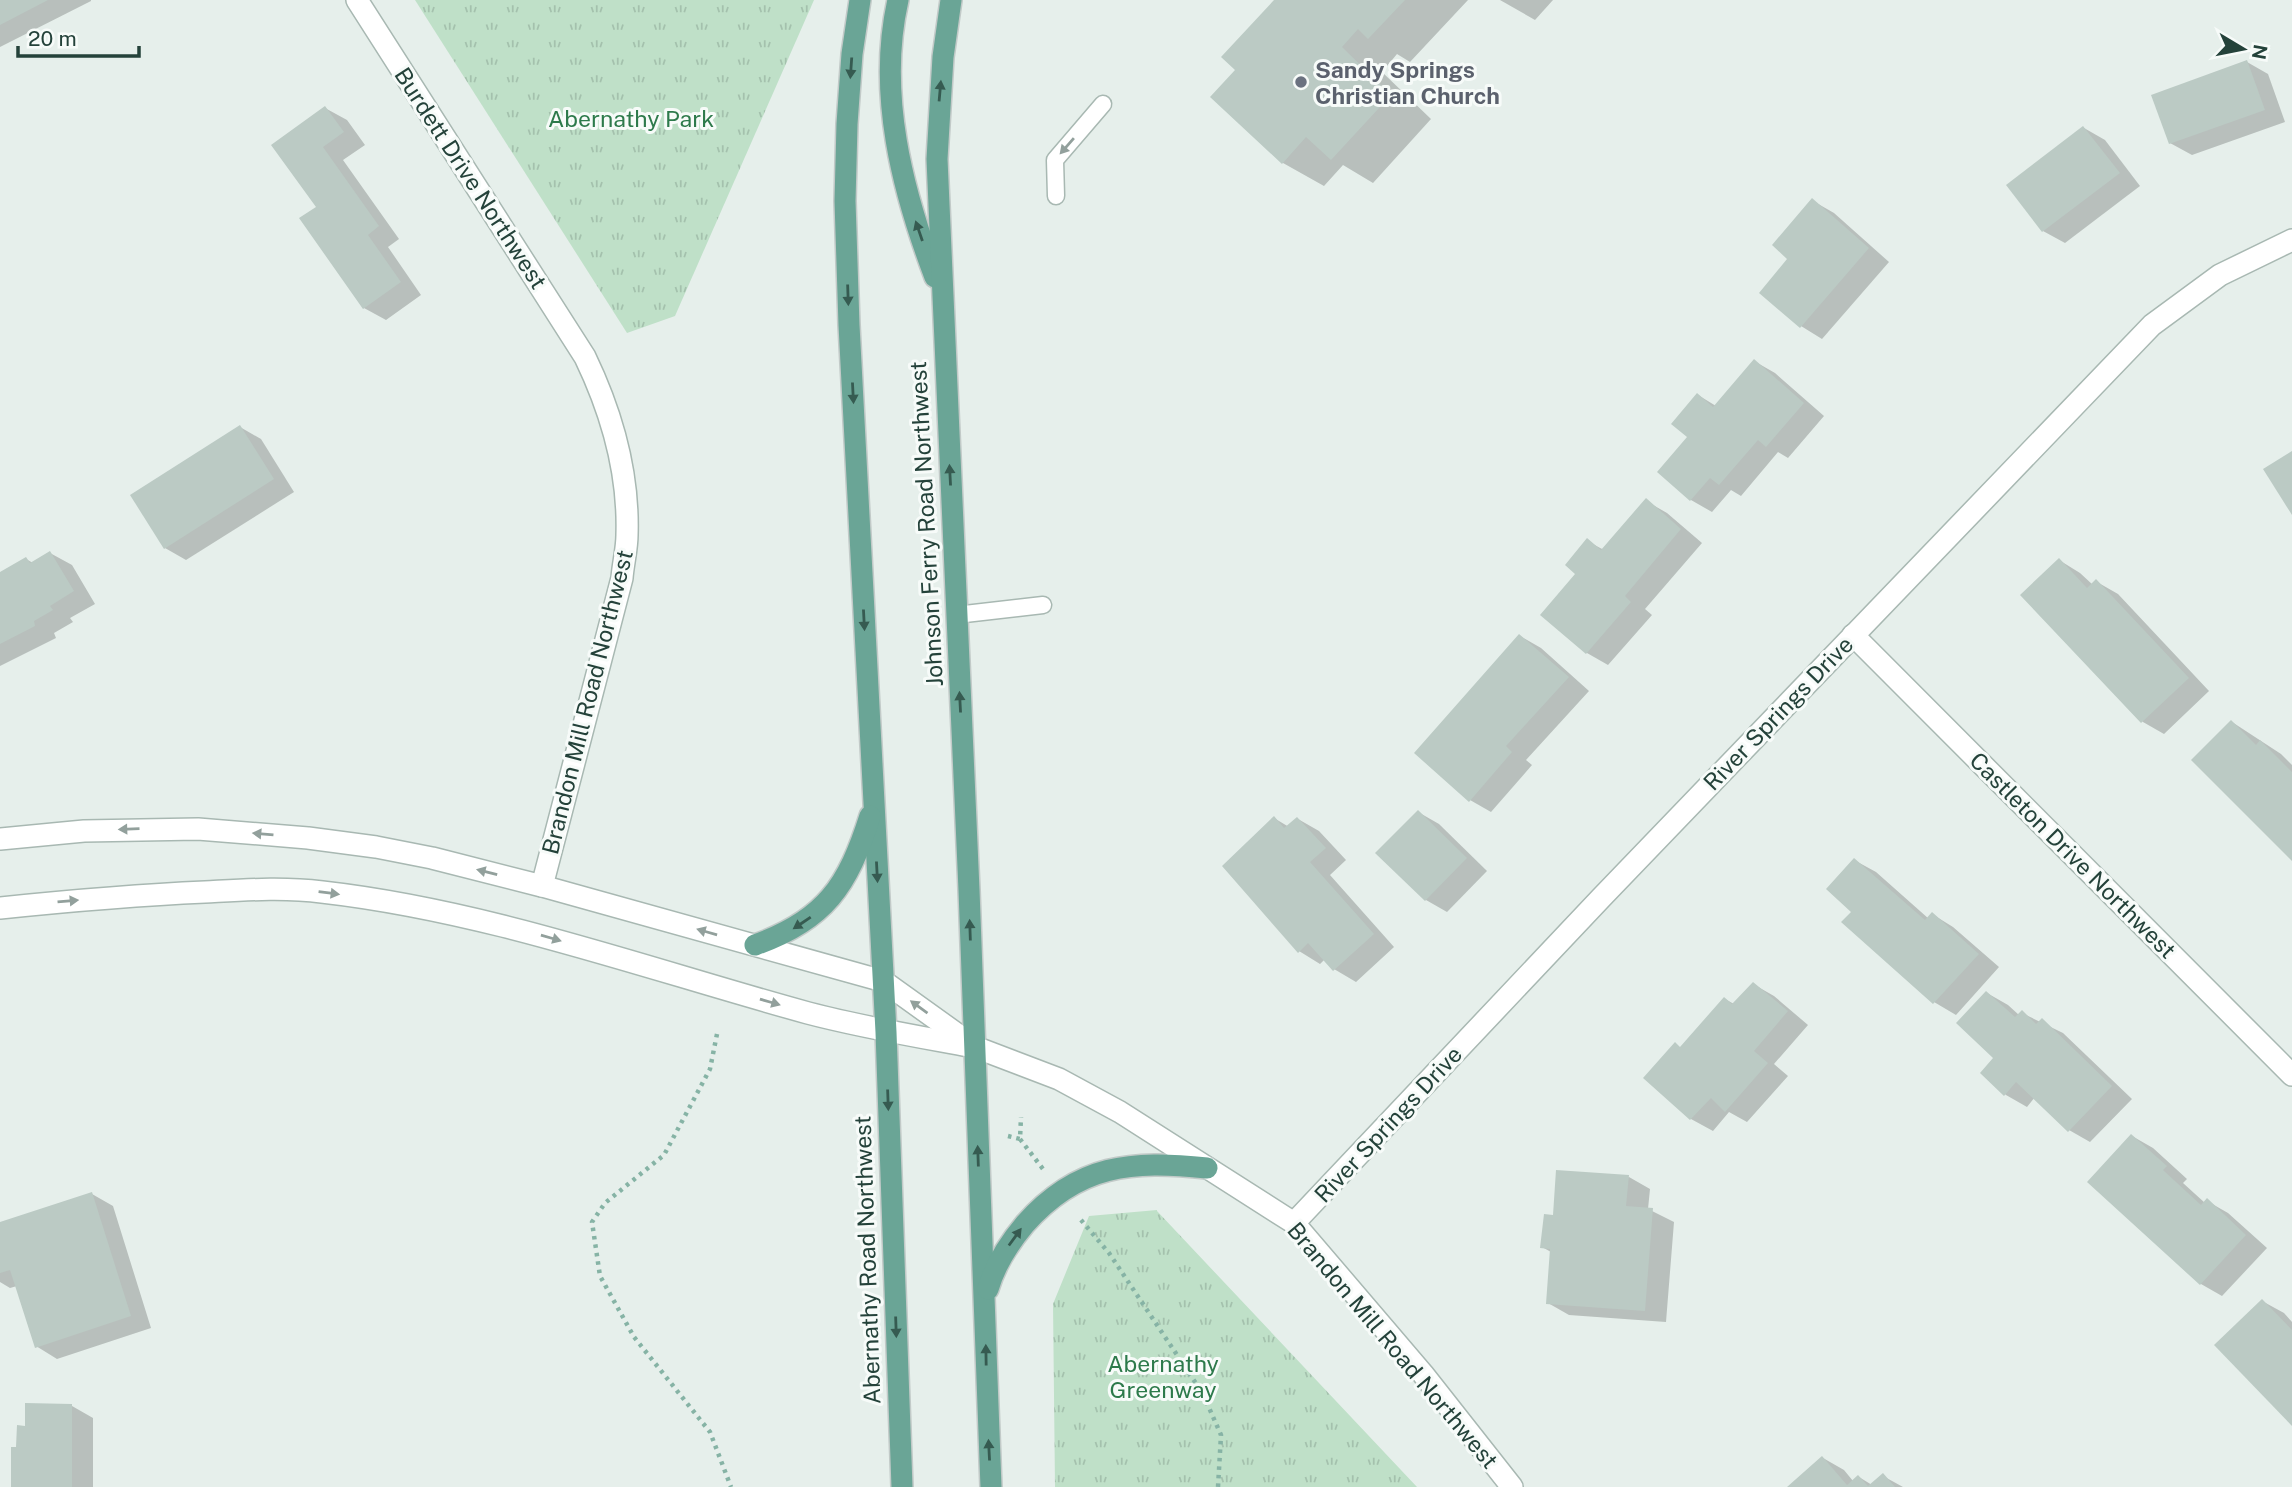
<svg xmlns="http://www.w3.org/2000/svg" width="2292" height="1487" font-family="'Public Sans',sans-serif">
  <defs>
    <pattern id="park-tufts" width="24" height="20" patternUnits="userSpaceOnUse" patternTransform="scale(1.75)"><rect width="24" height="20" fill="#bfe0c8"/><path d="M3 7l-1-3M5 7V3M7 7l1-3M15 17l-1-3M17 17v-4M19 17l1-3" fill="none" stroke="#a4c1ad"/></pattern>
  </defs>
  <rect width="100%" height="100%" fill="#e6efeb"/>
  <g fill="url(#park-tufts)">
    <path d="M415 0H814L675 316 627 333Z"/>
    <path d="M1157 1210V1211L1417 1487H1055L1053 1304 1089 1216Z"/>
  </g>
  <g fill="#0003">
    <path d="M0 0H91V1L0 47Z"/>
    <path d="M1276 0H1468L1410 62 1397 54 1382 72 1431 119 1373 183 1343 165 1324 186 1283 163 1238 70Z"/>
    <path d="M1500 0H1553L1535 20Z"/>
    <path d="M2247 62 2268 74 2285 122 2192 155 2170 143Z"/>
    <path d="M325 108 347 120 365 145 343 160 399 239 388 247 421 295 386 320 364 308 301 218 318 208Z"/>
    <path d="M2084 128 2105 140 2140 186 2065 243 2043 231Z"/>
    <path d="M1813 201 1834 213 1889 262 1822 339 1801 326 1790 259Z"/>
    <path d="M1754 361 1775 373 1824 416 1788 458 1778 452 1741 496 1731 490 1712 512 1691 500 1689 436 1698 395 1716 406Z"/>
    <path d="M240 427 261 439 294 492 186 560 165 548Z"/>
    <path d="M1646 501 1667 513 1702 543 1645 609 1652 615 1608 665 1587 653 1542 614 1577 574 1587 541 1604 550Z"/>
    <path d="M50 553 72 565 95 604 70 618 73 622 54 633 56 638 0 666V574L26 559 33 563Z"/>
    <path d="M2059 560 2080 573 2093 585 2097 582 2118 594 2209 691 2164 734 2143 722 2022 595Z"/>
    <path d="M1520 636 1541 648 1589 691 1526 760 1532 765 1491 812 1470 800Z"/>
    <path d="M2232 722 2281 754 2292 765V858Z"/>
    <path d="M1418 812 1439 824 1487 871 1447 912 1426 900Z"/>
    <path d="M1274 818 1289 827 1298 819 1319 831 1346 860 1330 875 1394 947 1356 982 1334 969 1325 959 1320 964 1299 951Z"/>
    <path d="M1854 860 1876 872 1929 919 1932 914 1953 927 1999 967 1956 1015 1934 1002 1853 912Z"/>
    <path d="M1753 984 1774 996 1808 1025 1774 1064 1788 1076 1747 1122 1729 1112 1713 1131 1691 1119 1645 1078 1681 1048 1725 999 1734 1004Z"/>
    <path d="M1987 993 2008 1005 2019 1015 2022 1013 2063 1033 2132 1099 2090 1142 2069 1130 2035 1097 2027 1107 2006 1095 1983 1073 1996 1058Z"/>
    <path d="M2132 1136 2153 1148 2187 1179 2183 1183 2205 1203 2207 1201 2228 1213 2267 1248 2222 1296 2201 1284 2089 1182Z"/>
    <path d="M1629 1177 1650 1189 1648 1209 1674 1222 1666 1322 1569 1315 1548 1303 1551 1252 1542 1247 1555 1217Z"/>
    <path d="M92 1194 113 1206 151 1328 57 1359 36 1346 17 1286 10 1288 0 1282V1223Z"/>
    <path d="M2262 1301 2284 1313 2292 1322V1423Z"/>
    <path d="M72 1406 93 1418V1487H13L18 1449 27 1427Z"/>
    <path d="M1823 1458 1844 1470 1853 1481 1859 1477 1872 1485 1883 1476 1903 1487H1790Z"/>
  </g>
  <g fill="#bbcac4">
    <path d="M0 0H48L0 25Z"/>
    <path d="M1274 0H1405L1368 39 1358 29 1342 47 1391 95 1331 160 1306 137 1282 164 1210 97 1235 70 1221 57Z"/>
    <path d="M2247 60 2265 110 2169 144 2151 95Z"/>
    <path d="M325 106 344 132 323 147 379 226 368 235 401 282 363 309 299 218 316 207 271 145Z"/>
    <path d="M2083 126 2120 173 2042 232 2006 185Z"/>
    <path d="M1812 198 1869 248 1800 328 1759 293 1787 259 1772 245Z"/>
    <path d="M1754 359 1804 403 1766 447 1758 440 1719 485 1710 478 1690 501 1657 472 1687 437 1671 424 1697 393 1713 407Z"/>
    <path d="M240 425 274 479 164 549 130 495Z"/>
    <path d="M2292 451V515L2263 469Z"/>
    <path d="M1646 498 1681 529 1625 596 1631 602 1586 654 1540 615 1575 574 1565 565 1587 538 1601 550Z"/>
    <path d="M50 551 74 591 50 606 53 610 34 621 35 626 0 644V572L26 557 30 563Z"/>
    <path d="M2059 558 2087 588 2096 579 2189 678 2141 723 2020 595Z"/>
    <path d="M1519 634 1569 677 1506 746 1512 752 1469 802 1414 753Z"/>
    <path d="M2231 720 2256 745 2260 740 2292 772V861L2191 760Z"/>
    <path d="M1418 810 1467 858 1425 901 1375 853Z"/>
    <path d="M1274 816 1284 828 1297 817 1326 848 1310 862 1374 934 1333 971 1308 943 1298 953 1222 866Z"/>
    <path d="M1854 858 1925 920 1932 912 1979 954 1933 1004 1841 922 1851 912 1826 889Z"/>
    <path d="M1753 982 1788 1011 1754 1051 1768 1063 1725 1112 1711 1098 1690 1120 1643 1078 1675 1042 1680 1047 1724 997 1732 1004Z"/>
    <path d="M1986 991 2015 1017 2022 1010 2036 1024 2042 1018 2112 1086 2068 1132 2016 1082 2004 1096 1980 1073 1993 1058 1956 1023Z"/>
    <path d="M2131 1134 2167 1166 2163 1170 2201 1205 2207 1198 2246 1235 2200 1285 2087 1182Z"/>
    <path d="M1556 1170 1629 1175 1626 1206 1653 1208 1645 1311 1546 1304 1550 1249 1540 1248 1544 1214 1553 1215Z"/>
    <path d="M92 1192 131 1316 35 1348 10 1270 0 1273V1222Z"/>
    <path d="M2262 1299 2292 1330V1426L2214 1345Z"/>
    <path d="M25 1403 72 1404V1487H11V1447H16L17 1425 25 1426Z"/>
    <path d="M1822 1456 1847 1485 1858 1475 1868 1486 1883 1473 1895 1487H1787Z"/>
  </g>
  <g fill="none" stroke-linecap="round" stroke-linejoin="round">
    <g stroke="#a8b8b2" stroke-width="19">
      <g id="service">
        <path d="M1056 196 1055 160 1103 104"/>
        <path d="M956 615 1043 605"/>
      </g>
    </g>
    <g stroke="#a8b8b2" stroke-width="24">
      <g id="minor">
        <path d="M357 0 585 357C612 413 629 472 627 535 627 549 623 564 622 578L542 886"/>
        <path d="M1853 635 2292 1075"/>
        <path d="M975 1047 1059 1079 1120 1112 1294 1223 1423 1374 1512 1487"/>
        <path d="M1294 1223 1601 898 2152 325 2220 275 2292 240"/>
      </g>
    </g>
    <g stroke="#a8b8b2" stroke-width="24">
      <g id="tertiary">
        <path d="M0 839 84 831 198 829 308 838 376 847 432 858 542 886 883 981 975 1047"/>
        <path d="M0 908C68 901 137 895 205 892 244 890 283 887 322 892 489 911 647 969 808 1013 861 1027 915 1036 969 1046"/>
      </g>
    </g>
    <g stroke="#c2cac8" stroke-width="24">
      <g id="primary">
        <path d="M860 0 852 54 847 124 845 201 849 325 886 1032 902 1487"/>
        <path d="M898 0C877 93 902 190 935 277"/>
        <path d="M951 0 943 57 937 159 969 890 991 1487"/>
        <path d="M755 945C825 920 848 886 870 816"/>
        <path d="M988 1289C995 1265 1009 1243 1025 1224 1078 1164 1132 1160 1207 1168"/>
      </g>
    </g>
    <g stroke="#86b3a5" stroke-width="4.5" stroke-dasharray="3.5 5" stroke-linecap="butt">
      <path d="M717 1034 710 1069 664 1155 605 1203 592 1222 600 1276 634 1337 710 1432 731 1487"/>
      <path d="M1008 1136 1020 1139 1021 1117"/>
      <path d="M1020 1139 1043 1169"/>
      <path d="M1081 1220 1109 1253 1203 1394 1221 1435 1218 1487"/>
    </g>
    <use href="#service" stroke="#fff" stroke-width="16"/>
    <use href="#minor" stroke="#fff" stroke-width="21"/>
    <use href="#tertiary" stroke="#fff" stroke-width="21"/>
    <use href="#primary" stroke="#6aa596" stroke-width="21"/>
  </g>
  <defs><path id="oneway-solid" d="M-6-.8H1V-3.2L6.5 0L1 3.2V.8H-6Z" transform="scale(1.75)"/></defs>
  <g fill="#365b51">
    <use href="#oneway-solid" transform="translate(851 68) rotate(94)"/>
    <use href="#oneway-solid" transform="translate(940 91) rotate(-85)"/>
    <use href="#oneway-solid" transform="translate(919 231) rotate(-109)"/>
    <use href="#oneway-solid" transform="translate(848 295) rotate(88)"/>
    <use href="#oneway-solid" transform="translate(853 393) rotate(87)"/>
    <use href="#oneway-solid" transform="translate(950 475) rotate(-93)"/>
    <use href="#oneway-solid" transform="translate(864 620) rotate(87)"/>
    <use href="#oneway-solid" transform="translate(960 702) rotate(-93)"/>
    <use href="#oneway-solid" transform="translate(877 872) rotate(87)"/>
    <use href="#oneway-solid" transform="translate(802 923) rotate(146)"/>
    <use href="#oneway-solid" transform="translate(970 930) rotate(-92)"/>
    <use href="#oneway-solid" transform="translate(888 1100) rotate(88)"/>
    <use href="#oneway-solid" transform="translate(978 1156) rotate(-92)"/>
    <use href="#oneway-solid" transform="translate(1015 1237) rotate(-54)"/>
    <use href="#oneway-solid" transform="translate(896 1327) rotate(88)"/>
    <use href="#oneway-solid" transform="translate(986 1355) rotate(-91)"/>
    <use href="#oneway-solid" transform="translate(989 1450) rotate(-93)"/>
  </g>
  <g fill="#92a09c">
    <use href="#oneway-solid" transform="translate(1067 146) rotate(131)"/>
    <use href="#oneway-solid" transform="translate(129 829) rotate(178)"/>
    <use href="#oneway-solid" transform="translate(263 834) rotate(-175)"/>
    <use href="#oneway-solid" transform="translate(487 872) rotate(-166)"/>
    <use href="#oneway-solid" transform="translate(329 893) rotate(7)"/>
    <use href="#oneway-solid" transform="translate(68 901) rotate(-5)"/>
    <use href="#oneway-solid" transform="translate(707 932) rotate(-164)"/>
    <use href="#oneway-solid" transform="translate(551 938) rotate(16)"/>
    <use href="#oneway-solid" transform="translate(770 1002) rotate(16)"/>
    <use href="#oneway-solid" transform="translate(919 1007) rotate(-144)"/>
  </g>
  <circle fill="#6b7280" stroke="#f7fbf9" stroke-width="2.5" cx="1301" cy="82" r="7"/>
  <g text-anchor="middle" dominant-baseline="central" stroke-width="6" stroke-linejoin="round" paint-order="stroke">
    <g font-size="23" font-weight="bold" fill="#5b616d" stroke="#f7fbf9" text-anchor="start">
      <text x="1315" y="69">Sandy Springs<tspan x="1315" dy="26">Christian Church</tspan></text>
    </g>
    <g font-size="23" fill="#2d7a4b" stroke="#f7fbf9">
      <text x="631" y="118">Abernathy Park</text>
      <text x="1163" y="1363">Abernathy<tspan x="1163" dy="26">Greenway</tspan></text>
    </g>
    <g font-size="23" fill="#24423a" stroke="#f7fbf9">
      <text transform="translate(471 178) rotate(57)">Burdett Drive Northwest</text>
      <text transform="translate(926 524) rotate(-93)">Johnson Ferry Road Northwest</text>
      <text transform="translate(587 702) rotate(-76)">Brandon Mill Road Northwest</text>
      <text transform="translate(1778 713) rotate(-46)">River Springs Drive</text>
      <text transform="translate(2073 855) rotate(45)">Castleton Drive Northwest</text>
      <text transform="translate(1388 1124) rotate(-47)">River Springs Drive</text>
      <text transform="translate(867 1260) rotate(-92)">Abernathy Road Northwest</text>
      <text transform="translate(1393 1345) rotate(50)">Brandon Mill Road Northwest</text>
    </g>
  </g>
  <g transform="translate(2243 49) rotate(100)" stroke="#f7fbf9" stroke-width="5" paint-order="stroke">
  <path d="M0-5L12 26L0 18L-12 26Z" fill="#24423a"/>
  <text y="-10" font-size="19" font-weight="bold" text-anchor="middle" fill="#24423a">N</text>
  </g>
  <path d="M18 46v10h121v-10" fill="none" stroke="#24423a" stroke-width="3.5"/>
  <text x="28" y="46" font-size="21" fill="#24423a" stroke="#f7fbf9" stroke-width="5" paint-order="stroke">20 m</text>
</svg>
